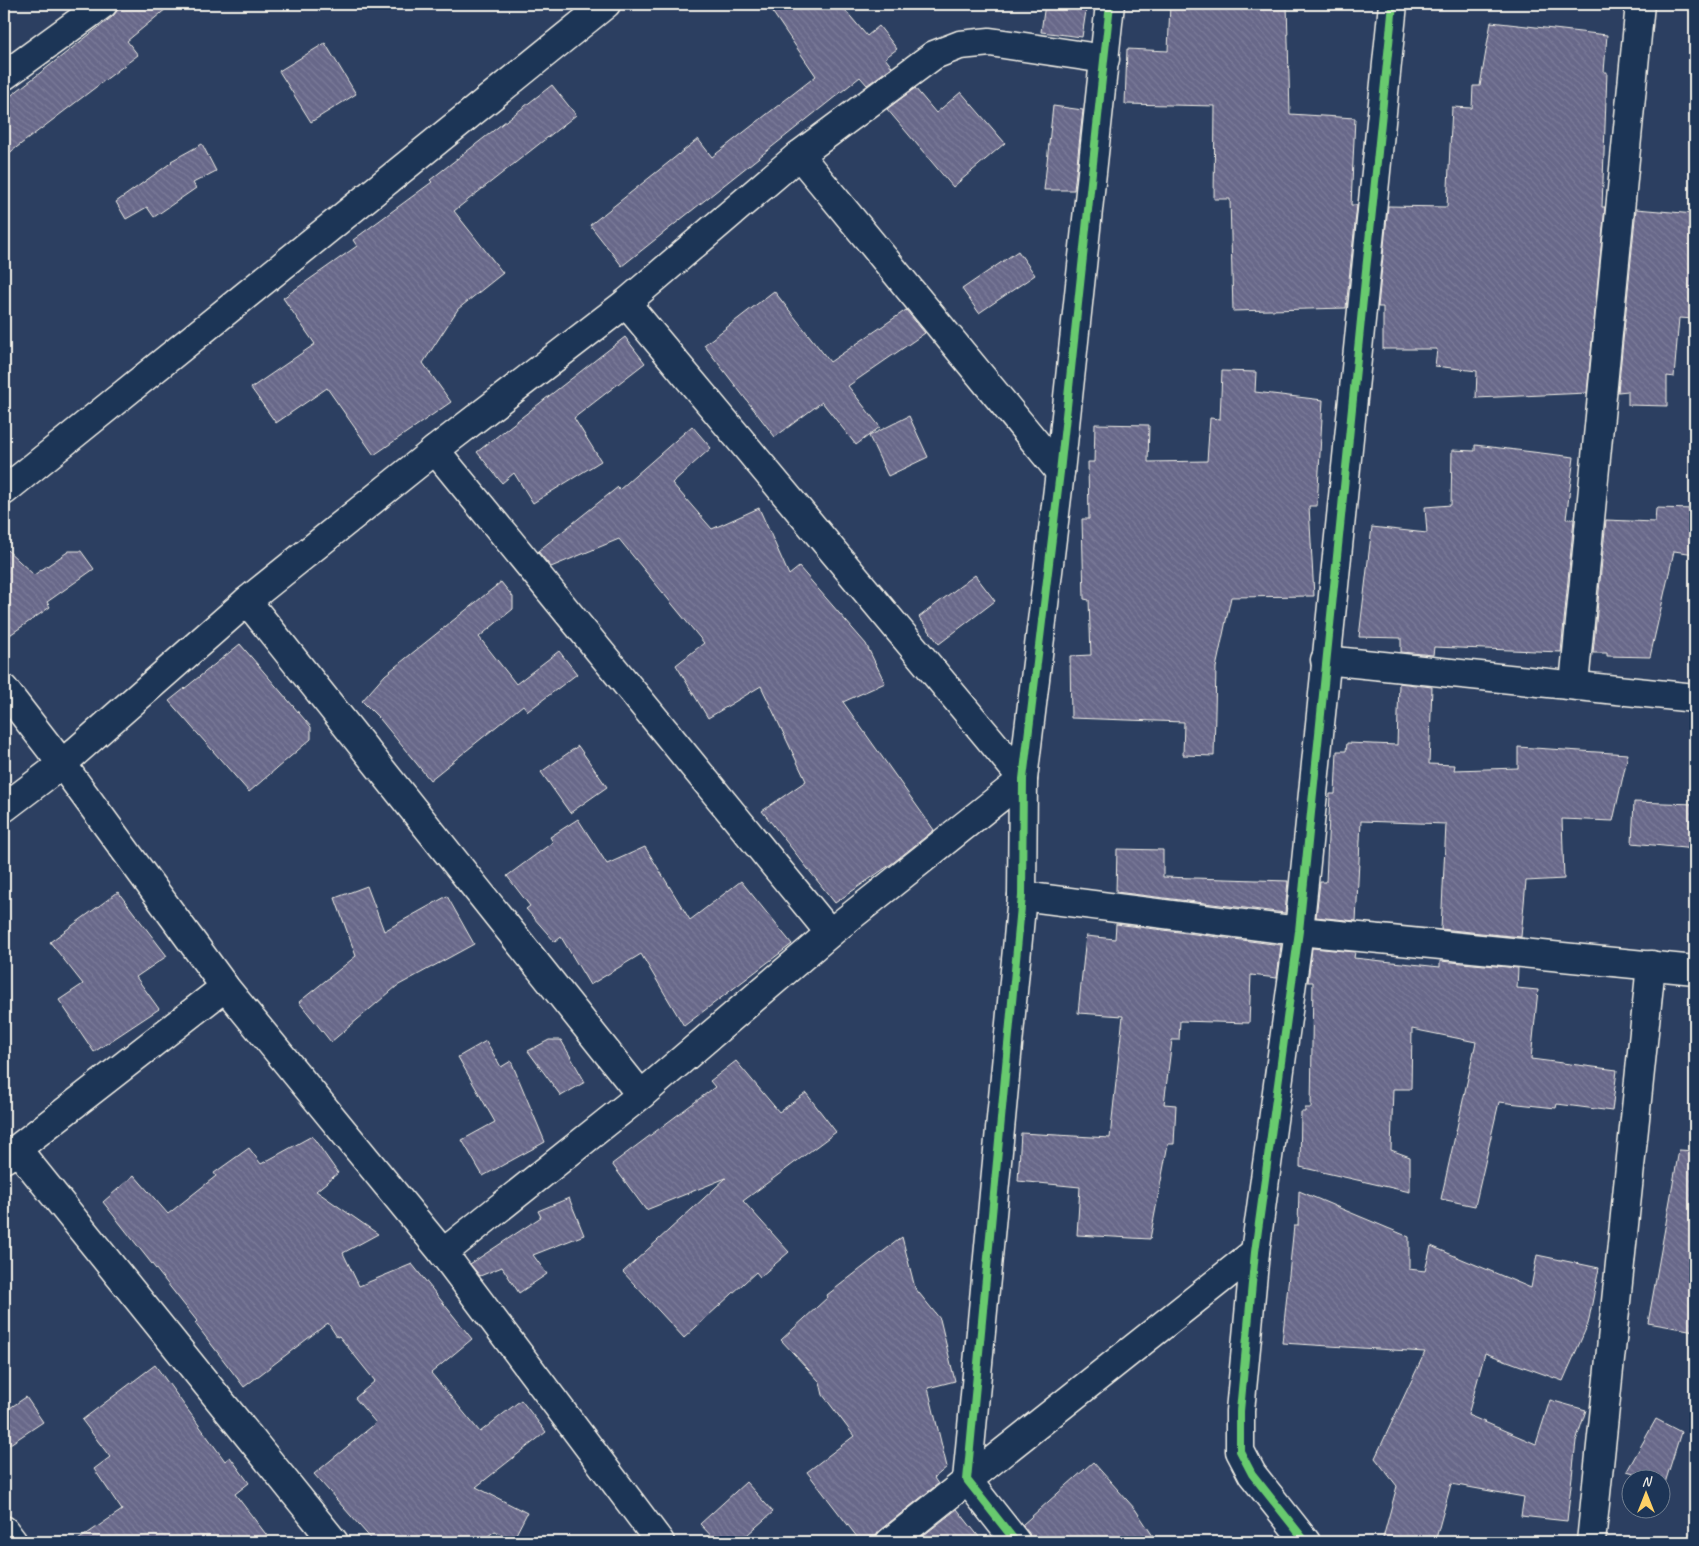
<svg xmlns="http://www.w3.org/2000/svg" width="1699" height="1546" font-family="Caveat,sans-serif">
  <defs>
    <pattern id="building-back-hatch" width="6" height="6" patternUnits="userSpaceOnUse" patternTransform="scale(1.25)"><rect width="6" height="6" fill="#676789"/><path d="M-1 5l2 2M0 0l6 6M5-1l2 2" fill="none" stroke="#7d7d9a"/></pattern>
  </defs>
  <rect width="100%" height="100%" fill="#2c3f61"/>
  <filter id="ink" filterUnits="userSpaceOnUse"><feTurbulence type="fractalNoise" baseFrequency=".02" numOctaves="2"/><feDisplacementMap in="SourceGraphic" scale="10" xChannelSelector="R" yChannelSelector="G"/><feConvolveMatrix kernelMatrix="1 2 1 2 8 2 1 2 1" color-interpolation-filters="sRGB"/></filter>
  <g filter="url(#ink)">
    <g fill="url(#building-back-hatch)" stroke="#f4f1e8">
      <path d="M118 4H172L127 41 138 55 4 157V101L112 17 117 11Z"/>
      <path d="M767 4H840L867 36 879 26 897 49 885 58 892 67 867 85 860 77 622 266 590 225 698 139 712 157 816 76Z"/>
      <path d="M1045 4H1087L1082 37 1041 32Z"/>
      <path d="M1170 4H1287L1290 114 1355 118 1351 205H1357L1346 308 1233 311 1230 199H1214L1215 106 1125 104 1127 49 1168 51Z"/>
      <path d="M1491 22 1607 35 1604 72H1607L1602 207H1605L1587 393 1476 398 1477 371 1435 366 1437 349H1383V307H1378L1388 206 1447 207 1452 107 1472 108 1473 86H1480Z"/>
      <path d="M325 43 356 94 311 122 279 71Z"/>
      <path d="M552 85 576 115 454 211 503 273 458 309 423 363 451 402 374 455 327 388 276 423 251 388 315 344 283 298 357 246 353 240 432 182 430 180Z"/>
      <path d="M915 88 936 113 961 92 1005 143 953 187 887 109Z"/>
      <path d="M1053 106 1083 110 1074 190H1044Z"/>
      <path d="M202 144 216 171 193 183 196 188 154 217 147 207 126 219 116 202 172 162 171 161Z"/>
      <path d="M1636 209 1695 214V319L1679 318 1674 377 1667 376V406L1628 405V391L1618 392Z"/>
      <path d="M1018 251 1035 275 979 313 962 289Z"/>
      <path d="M774 291 830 362 906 310 925 333 848 386 880 427 856 445 822 402 775 437 704 345Z"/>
      <path d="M625 337 645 363 574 418 601 461 533 503 514 473 502 483 477 452Z"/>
      <path d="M1222 371 1256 372 1255 392 1323 400 1317 506H1309L1314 596 1231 597 1216 668 1214 756 1183 755 1184 722 1071 718 1070 656 1091 655 1089 600 1084 599 1082 519H1089L1088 462H1094L1095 424 1149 425 1148 462 1207 461 1210 418 1220 419Z"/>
      <path d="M909 416 928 457 888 476 869 436Z"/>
      <path d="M692 426 711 448 672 483 712 529 759 508 789 575 799 567 866 644 885 683 843 702 934 830 894 862 835 903 762 811 806 781 761 686 708 718 676 665 704 643 619 539 551 567 538 551 618 487 619 490Z"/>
      <path d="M1475 445 1574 457 1566 519H1574L1561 652 1434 647 1433 655 1401 652V638L1359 637 1372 527 1427 533 1425 507 1451 505 1452 450 1475 451Z"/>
      <path d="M1656 508 1695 509V554L1674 551 1650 657 1607 656V653H1593L1606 520 1655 522Z"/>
      <path d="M4 547 34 575 69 551H81L94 569 47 602 50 607 4 639Z"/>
      <path d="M975 575 995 601 939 644 919 617Z"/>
      <path d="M501 582 513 597V609L479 637 516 684 559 651 577 674 528 711 523 705 430 780 380 719 362 701 385 675Z"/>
      <path d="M240 644 311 727V739L249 792 169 701Z"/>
      <path d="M1399 683 1432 687 1429 764 1455 765 1454 770 1518 768V747L1628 754 1613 821 1562 819 1564 879 1526 881 1521 937 1441 929 1446 824 1361 821 1356 921 1316 917 1320 882H1326L1330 794H1335L1337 751H1346L1347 743 1397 745Z"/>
      <path d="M578 746 607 787 570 813 541 772Z"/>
      <path d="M1634 802 1695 804V849L1632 843Z"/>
      <path d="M578 819 607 864 645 847 690 920 741 881 792 944 684 1026 641 954 590 985 561 937 555 942 526 909 530 906 507 876 553 842 550 837Z"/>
      <path d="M1117 849 1163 850V877L1288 881 1285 913 1116 892Z"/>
      <path d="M367 886 384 931 447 896 474 944 397 986 331 1042 299 1002 356 956 335 898Z"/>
      <path d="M118 892 167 956 136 977 159 1009 94 1052 59 1000 83 984 50 942Z"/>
      <path d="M1116 924 1281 945 1277 978 1251 975 1249 1023 1180 1021 1179 1040H1172L1164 1104 1176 1105 1174 1144H1168L1150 1239 1077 1235 1080 1187 1018 1181 1021 1133 1110 1138 1123 1016 1078 1013 1086 936 1115 939Z"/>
      <path d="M1312 948 1355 952 1354 958 1440 967V961L1518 968 1517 988 1538 990 1531 1059 1617 1070 1612 1111 1557 1104 1556 1108 1499 1102 1475 1206 1441 1199 1476 1042 1412 1029 1411 1089H1393L1391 1150 1410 1157V1192L1300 1167 1301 1112H1305V1108H1311L1313 982H1308Z"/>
      <path d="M549 1040H561L585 1082 561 1096 528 1051Z"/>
      <path d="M486 1041 501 1067 511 1061 545 1142 483 1176 462 1140 495 1122 458 1057Z"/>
      <path d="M736 1061 779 1112 806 1093 836 1132 743 1201 789 1252 760 1277 756 1272 684 1338 623 1272 726 1178 646 1210 612 1164 715 1087 710 1081Z"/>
      <path d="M312 1136 338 1173 316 1191 378 1234 343 1253 359 1286 412 1264 472 1339 431 1373 480 1432 521 1400 546 1432 476 1487 527 1513 513 1540 495 1531 480 1542H374L314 1474 376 1423 355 1398 375 1381 339 1336 337 1337 328 1323 244 1387 195 1323 197 1321 103 1202 134 1175 168 1214 216 1176 214 1173 249 1148 261 1164Z"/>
      <path d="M1679 1150 1695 1151V1331L1648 1323Z"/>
      <path d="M1299 1191 1409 1237V1269L1425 1271 1431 1246 1531 1288 1537 1255 1599 1268 1588 1324 1563 1381 1485 1353 1468 1415 1536 1444 1550 1400 1586 1410 1576 1441 1567 1521 1521 1516 1524 1497 1451 1484 1435 1542H1382L1397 1486 1375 1458 1425 1352 1282 1343 1294 1226H1298Z"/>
      <path d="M569 1198 584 1235 533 1255 547 1274 519 1293 502 1267 480 1276 470 1264 541 1217 538 1211Z"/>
      <path d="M902 1237 915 1288 940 1319 955 1381 928 1388 947 1467 934 1478 938 1484 880 1530 875 1542H861L807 1472 854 1436 823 1395 820 1382 781 1340 828 1297 827 1295Z"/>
      <path d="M155 1365 225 1461 230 1457 249 1483 235 1494 272 1542H75L122 1510 94 1469 110 1457 82 1420Z"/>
      <path d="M26 1397 43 1422 4 1448V1412Z"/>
      <path d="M1656 1419 1681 1432 1665 1483 1662 1482V1478H1651L1627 1471Z"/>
      <path d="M1093 1462 1135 1509 1157 1542H1031L1029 1533 1022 1525Z"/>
      <path d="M746 1482 773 1512 739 1542H717L700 1524Z"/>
      <path d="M957 1509 983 1542H915Z"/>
    </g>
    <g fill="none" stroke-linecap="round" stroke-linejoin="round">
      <g stroke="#f4f1e8" stroke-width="31">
        <g id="minor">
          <path d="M4 76 103 4"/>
          <path d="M799 155 1060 472"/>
          <path d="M435 450 830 933"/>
          <path d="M4 491 606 4"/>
          <path d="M247 601 641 1095"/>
          <path d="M1325 660 1695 698"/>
          <path d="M1574 684 1640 4"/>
          <path d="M4 689 62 764 225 987 443 1253 660 1542"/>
          <path d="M4 808 62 764 247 601 435 450 626 303 799 155 934 55 960 45 990 42 1105 59"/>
          <path d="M1022 896 1299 931 1695 970"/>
          <path d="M17 1149 334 1542"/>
          <path d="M4 1159 225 987"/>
          <path d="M443 1253 641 1095 830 933 1023 779 626 303"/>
          <path d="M4 1530 13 1542"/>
          <path d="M890 1542 1255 1252"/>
          <path d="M1016 1542 967 1480 1022 896 1023 779 1060 472 1110 4"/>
          <path d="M1306 1542 1252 1474 1240 1451V1411L1255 1252 1299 931 1393 4"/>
          <path d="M1591 1542 1651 965"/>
        </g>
      </g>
      <use href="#minor" stroke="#1d3557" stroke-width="28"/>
      <g stroke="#1d3557" stroke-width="11">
        <g id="cycleway">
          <path d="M1016 1542 967 1480 1022 896 1023 779 1060 472 1110 4"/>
          <path d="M1306 1542 1252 1474 1240 1451V1411L1255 1252 1299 931 1393 4"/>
        </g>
      </g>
      <use href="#cycleway" stroke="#67ca6e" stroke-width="8"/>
    </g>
  </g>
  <rect width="1699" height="1546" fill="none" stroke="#1d3557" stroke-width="20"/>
  <rect x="10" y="10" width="1679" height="1526" fill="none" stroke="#f4f1e8" stroke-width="2" filter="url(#ink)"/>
  <g transform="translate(1646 1494)"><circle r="24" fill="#1d3557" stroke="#738091"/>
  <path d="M0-4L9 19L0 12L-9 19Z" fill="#ffd166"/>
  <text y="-8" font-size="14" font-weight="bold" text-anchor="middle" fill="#f4f1e8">N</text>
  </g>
</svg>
